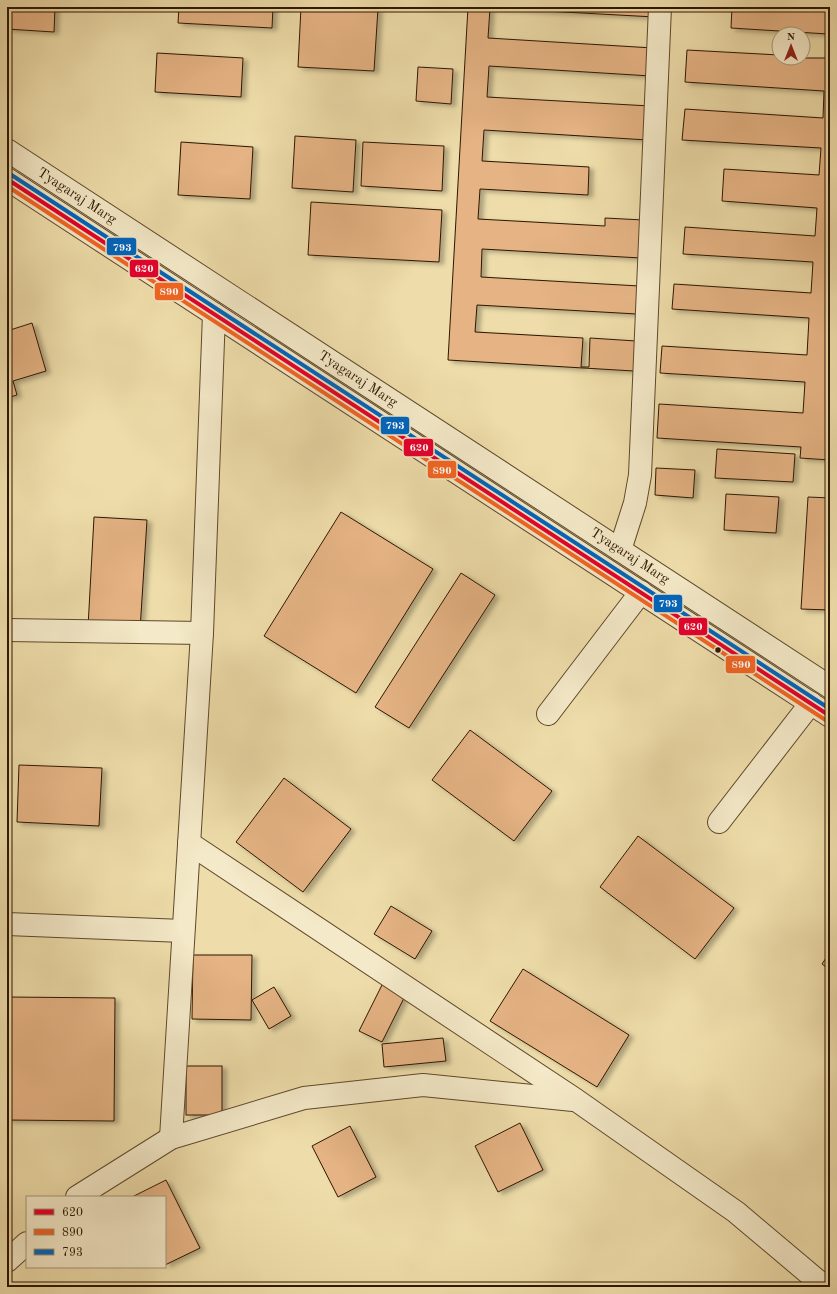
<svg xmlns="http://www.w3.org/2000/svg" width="837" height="1294" font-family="'Old Standard TT',serif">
  <defs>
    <filter id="shadow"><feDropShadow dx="4.5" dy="2.5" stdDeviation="2" flood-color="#0004"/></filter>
  </defs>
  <rect width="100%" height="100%" fill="#eda"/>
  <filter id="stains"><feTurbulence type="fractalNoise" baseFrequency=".005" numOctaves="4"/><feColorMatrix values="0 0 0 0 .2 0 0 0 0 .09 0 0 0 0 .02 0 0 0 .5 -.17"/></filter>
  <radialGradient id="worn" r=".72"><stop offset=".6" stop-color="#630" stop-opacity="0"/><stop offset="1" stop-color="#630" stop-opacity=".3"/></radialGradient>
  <g fill="#e5b384" stroke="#2e1700" filter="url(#shadow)">
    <path d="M7 7H55L54 32 7 29Z"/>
    <path d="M179 7H273L272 28 178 23Z"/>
    <path d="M301 7 378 8 374 71 298 67Z"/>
    <path d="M468 7H656L655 17 490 8 488 38 653 48 651 76 489 66 487 97 650 106 648 140 484 130 482 161 589 167 588 195 480 189 478 219 605 226V218L643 220 641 258 482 249 481 277 639 286 637 314 477 305 475 332 583 338 581 367H589L590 338 636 341 634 371 448 360Z"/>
    <path d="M732 7H830V460L800 458 801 447 657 438 659 404 803 413 805 382 660 373 662 346 807 355 809 318 672 309 674 284 811 293 813 262 683 254 685 227 815 236 817 208 722 201 724 169 819 175 821 148 682 140 685 109 823 118 824 91 685 82 687 50 779 55V58H826L828 34 731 28Z"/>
    <path d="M157 53 243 58 241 97 155 92Z"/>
    <path d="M418 67 453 69 451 104 416 101Z"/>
    <path d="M295 136 356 140 353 192 292 188Z"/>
    <path d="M181 142 253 147 250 199 178 195Z"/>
    <path d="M363 142 444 146 442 191 361 186Z"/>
    <path d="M311 202 442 210 439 262 308 255Z"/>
    <path d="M32 323 46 371 13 381 17 395 7 398V331Z"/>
    <path d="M717 449 795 454 793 482 715 478Z"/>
    <path d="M656 468 695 470 693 498 655 495Z"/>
    <path d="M726 494 779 497 776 533 724 530Z"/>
    <path d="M808 497 830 498V610L801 609Z"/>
    <path d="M341 512 433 569 356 693 264 636Z"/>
    <path d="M94 517 147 520 140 630 88 627Z"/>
    <path d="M461 573 495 595 409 728 375 707Z"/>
    <path d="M470 730 552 791 514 841 432 780Z"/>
    <path d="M19 765 102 768 99 826 17 822Z"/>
    <path d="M284 778 351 829 303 892 236 842Z"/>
    <path d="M638 836 734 908 695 959 600 887Z"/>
    <path d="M391 906 432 931 415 959 374 934Z"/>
    <path d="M830 952V970L822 964Z"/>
    <path d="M193 955H252L251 1020 192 1019Z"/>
    <path d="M523 969 629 1035 597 1087 490 1021Z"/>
    <path d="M383 983 406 994 382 1042 359 1031Z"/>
    <path d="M274 987 291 1016 269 1029 252 1000Z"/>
    <path d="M7 997 115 998 114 1121 7 1120Z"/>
    <path d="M443 1038 446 1061 384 1067 382 1044Z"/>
    <rect x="186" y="1066" width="36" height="49"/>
    <path d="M520 1123 543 1170 498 1192 475 1146Z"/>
    <path d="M350 1126 376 1177 338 1197 312 1146Z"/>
    <path d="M166 1180 200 1248 165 1265V1197H132Z"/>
  </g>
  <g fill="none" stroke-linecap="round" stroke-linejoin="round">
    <g stroke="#5e482a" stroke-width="24">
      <g id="minor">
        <path d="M7 150 830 687"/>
        <path d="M7 179 830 716"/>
        <path d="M620 550 635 503 640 475 660 7"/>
        <path d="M7 630 202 633"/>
        <path d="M548 714 641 592"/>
        <path d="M719 822 811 703"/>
        <path d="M189 843 576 1100 736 1212 825 1287"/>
        <path d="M7 924 183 931"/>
        <path d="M171 1138 202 633 214 314"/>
        <path d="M77 1197 171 1138 304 1098 423 1085 573 1100"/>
        <path d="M7 1261 27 1243"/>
      </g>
    </g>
    <use href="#minor" stroke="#f4e9c8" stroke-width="22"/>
    <g stroke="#f4e9c8" stroke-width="7">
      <path id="bus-1" d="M7 179 830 716"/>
    </g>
    <g stroke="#f4e9c8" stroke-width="7">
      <path id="bus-2" d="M7 186 827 721"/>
    </g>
    <g stroke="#f4e9c8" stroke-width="7">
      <path id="bus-3" d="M10 174 830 709"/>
    </g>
    <use href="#bus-1" stroke="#e4002b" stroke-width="4"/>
    <use href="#bus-2" stroke="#f26522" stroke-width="4"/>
    <use href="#bus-3" stroke="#0065bd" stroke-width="4"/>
  </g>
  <circle fill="#2e1700" stroke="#f4e9c8" stroke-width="1.5" cx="718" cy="650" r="3.5"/>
  <g text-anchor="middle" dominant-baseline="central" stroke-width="3.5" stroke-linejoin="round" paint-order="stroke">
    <g font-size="14" fill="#2e1700" stroke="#f4e9c8">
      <text transform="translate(77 196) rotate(33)">Tyagaraj Marg</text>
      <text transform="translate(358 379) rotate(33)">Tyagaraj Marg</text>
      <text transform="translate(630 556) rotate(33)">Tyagaraj Marg</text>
    </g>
  </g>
  <g stroke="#f4e9c8" stroke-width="1.5">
    <rect x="106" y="237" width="31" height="19" rx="4" fill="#0065bd"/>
    <rect x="129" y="259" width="30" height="19" rx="4" fill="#e4002b"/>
    <rect x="154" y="282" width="30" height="19" rx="4" fill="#f26522"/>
    <rect x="380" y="416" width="30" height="19" rx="4" fill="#0065bd"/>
    <rect x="403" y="438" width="31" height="19" rx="4" fill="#e4002b"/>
    <rect x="427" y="460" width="30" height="19" rx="4" fill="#f26522"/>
    <rect x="653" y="594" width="30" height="19" rx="4" fill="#0065bd"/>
    <rect x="678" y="617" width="30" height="19" rx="4" fill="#e4002b"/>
    <rect x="725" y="655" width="31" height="19" rx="4" fill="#f26522"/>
  </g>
  <g font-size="11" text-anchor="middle" font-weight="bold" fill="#fff">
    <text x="122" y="251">793</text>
    <text x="144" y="272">620</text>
    <text x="169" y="295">890</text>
    <text x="395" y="429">793</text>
    <text x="419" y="451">620</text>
    <text x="442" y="474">890</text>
    <text x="668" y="607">793</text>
    <text x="693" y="630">620</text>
    <text x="741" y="668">890</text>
  </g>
  <rect width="837" height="1294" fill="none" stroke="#eda" stroke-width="24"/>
  <rect x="8" y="8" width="821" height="1278" fill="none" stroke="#2e1700" stroke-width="2"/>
  <rect x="12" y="12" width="813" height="1270" fill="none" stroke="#2e1700"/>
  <rect x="26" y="1196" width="140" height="72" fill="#f4e9c8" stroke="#a59578"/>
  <rect x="34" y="1209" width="20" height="6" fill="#e4002b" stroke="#a59578"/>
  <text x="62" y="1216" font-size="12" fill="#2e1700">620</text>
  <rect x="34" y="1229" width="20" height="6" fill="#f26522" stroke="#a59578"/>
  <text x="62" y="1236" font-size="12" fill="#2e1700">890</text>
  <rect x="34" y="1249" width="20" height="6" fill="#0065bd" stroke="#a59578"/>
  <text x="62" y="1256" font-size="12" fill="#2e1700">793</text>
  <g transform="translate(791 46)"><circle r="19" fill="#f4e9c8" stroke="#a59578"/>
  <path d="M0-3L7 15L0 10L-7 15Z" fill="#8f2418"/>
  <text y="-6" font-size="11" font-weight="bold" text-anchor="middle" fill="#2e1700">N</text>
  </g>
  <rect width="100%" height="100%" filter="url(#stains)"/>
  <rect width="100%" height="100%" fill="url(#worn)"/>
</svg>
